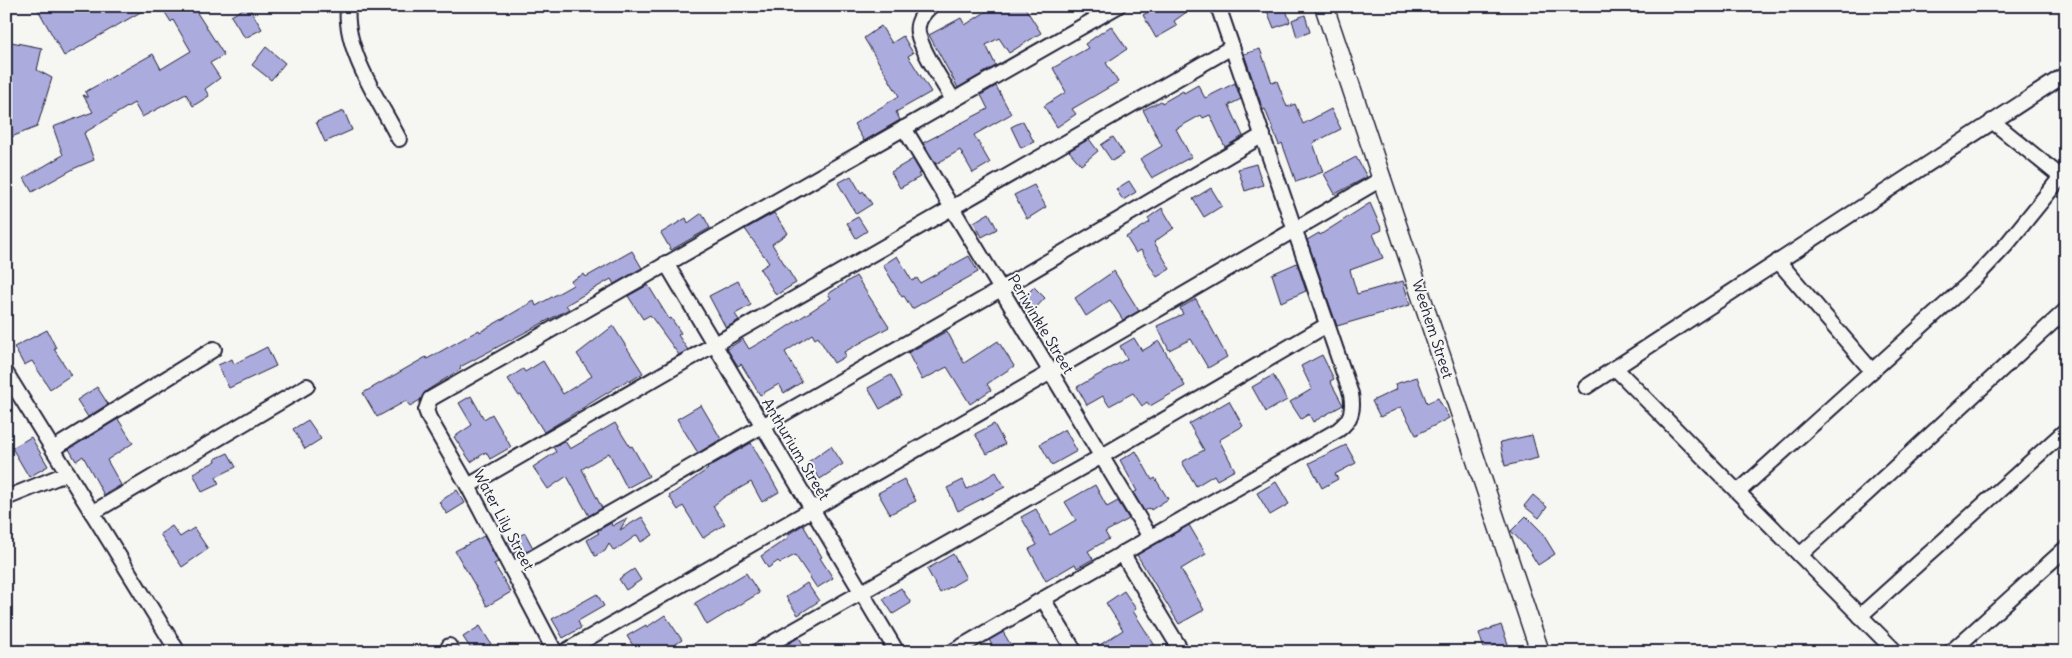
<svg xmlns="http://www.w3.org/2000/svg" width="2072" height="658" font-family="Delius,sans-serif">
  <rect width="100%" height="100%" fill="#f6f6f2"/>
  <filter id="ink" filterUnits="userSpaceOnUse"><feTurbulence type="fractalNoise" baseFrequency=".02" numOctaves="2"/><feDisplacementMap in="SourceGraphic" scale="10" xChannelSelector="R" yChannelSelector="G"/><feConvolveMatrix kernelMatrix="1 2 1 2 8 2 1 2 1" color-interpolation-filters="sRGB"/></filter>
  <g filter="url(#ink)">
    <g fill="#acabdd" stroke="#22223b">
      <path d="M36 6H151L64 56Z"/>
      <path d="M161 6H196L194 8 224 55 210 63 220 78 205 89 209 96 193 106 186 94 142 117 134 103 84 133 94 160 75 168 32 192 24 178 63 155 53 127 93 112 83 95 88 98 85 92 153 54 161 69 191 51 173 20 171 22Z"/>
      <path d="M248 6 262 29 245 38 231 16Z"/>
      <path d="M995 6H1024L1041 33 1009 53 999 38 986 45 996 66 958 88 929 35 961 18 965 25Z"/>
      <path d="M1158 6H1195L1174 21 1177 26 1156 38 1143 15Z"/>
      <path d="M1265 6H1285L1290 22 1274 28Z"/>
      <path d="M1305 15 1310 32 1297 37 1292 20Z"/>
      <path d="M881 26 892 43 903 36 913 53 908 56 931 92 896 112 900 120 864 141 854 124 899 96 864 38Z"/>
      <path d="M1111 26 1127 49 1106 63 1118 82 1072 109 1076 114 1057 127 1044 106 1066 92 1053 68 1088 48 1085 44Z"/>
      <path d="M6 41 42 48 37 70 52 78 37 127 6 139Z"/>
      <path d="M266 47 285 63 271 80 252 65Z"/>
      <path d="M1260 49 1272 83 1277 81 1287 107 1295 104 1303 124 1331 109 1341 129 1313 143 1323 172 1296 182 1282 143 1279 145 1265 109 1263 110 1244 54Z"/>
      <path d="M1235 83 1241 99 1229 105 1243 136 1225 147 1210 115 1203 118 1201 115 1176 129 1191 157 1152 178 1140 159 1162 146 1143 110 1161 101 1162 103 1183 91 1184 93 1198 85 1205 98Z"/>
      <path d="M996 86 1011 114 974 135 990 163 973 173 960 150 936 164 923 143 988 109 981 95Z"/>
      <path d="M344 111 352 130 325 142 316 122Z"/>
      <path d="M1023 121 1034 142 1021 148 1011 127Z"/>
      <path d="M1113 137 1124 154 1112 161 1101 145Z"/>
      <path d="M1089 139 1098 151 1081 165 1069 151Z"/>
      <path d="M1356 157 1367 177 1335 194 1324 174Z"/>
      <path d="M913 159 921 173 918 174 920 177 900 188 891 172Z"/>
      <path d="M1256 164 1263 185 1245 191 1238 169Z"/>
      <path d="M851 176 861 193 863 191 872 204 856 214 838 183Z"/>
      <path d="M1129 181 1136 192 1123 200 1116 189Z"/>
      <path d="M1034 185 1046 207 1027 219 1014 195Z"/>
      <path d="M1211 188 1222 206 1204 217 1193 199Z"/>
      <path d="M1370 203 1382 230 1373 234 1383 258 1350 270 1357 294 1403 281 1410 305 1337 326 1307 240 1319 233 1320 235Z"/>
      <path d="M1162 208 1174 228 1154 242 1170 269 1157 277 1141 250 1136 253 1126 237 1150 222 1148 218Z"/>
      <path d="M702 213 710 228 671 250 661 233 686 218 688 223Z"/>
      <path d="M774 213 788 233 772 244 796 283 776 295 760 269 769 263 745 229Z"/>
      <path d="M989 213 997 229 982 237 974 222Z"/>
      <path d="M858 217 867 231 856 238 847 223Z"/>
      <path d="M632 251 642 268 614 284 611 279 566 305 569 309 460 367 461 369 426 391 420 400 410 406 406 401 377 417 363 393 426 357 427 359 479 330 480 332 534 301 536 306 573 285 571 281 584 274 586 277Z"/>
      <path d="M897 256 912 281 917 278 920 283 969 256 978 272 912 309 904 296 902 297 883 265Z"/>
      <path d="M1297 263 1306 291 1281 302 1272 274Z"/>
      <path d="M1114 271 1139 311 1123 320 1110 300 1086 316 1075 298Z"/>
      <path d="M856 276 889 327 844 352 846 356 834 363 818 337 815 339 812 334 785 352 802 382 784 393 779 384 760 395 741 364 738 366 727 349 743 339 749 349 766 339 767 340 831 298 828 294Z"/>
      <path d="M738 281 751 305 735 314 739 320 726 328 709 296Z"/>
      <path d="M648 285 669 319 671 318 681 333 678 335 688 350 679 355 650 315 643 319 628 296Z"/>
      <path d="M1034 287 1045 298 1031 313 1019 302Z"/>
      <path d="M1196 299 1227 357 1208 368 1191 339 1169 350 1157 326 1183 314 1180 308Z"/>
      <path d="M613 326 643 373 629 382 628 380 544 432 521 395 519 396 508 379 523 369 525 372 543 361 563 394 592 376 577 354Z"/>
      <path d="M47 330 56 348 54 349 71 375 50 389 32 361 24 365 14 347Z"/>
      <path d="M947 331 964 363 998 341 1014 366 987 384 991 390 970 404 947 367 922 380 908 353Z"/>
      <path d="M1134 338 1142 351 1159 341 1185 386 1150 406 1147 402 1142 406 1133 393 1109 406 1103 396 1087 405 1077 387 1127 359 1120 346Z"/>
      <path d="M267 347 276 366 229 388 218 365 232 359 234 364Z"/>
      <path d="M1322 355 1334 379 1330 381 1343 405 1313 422 1309 414 1301 419 1290 402 1312 389 1301 366Z"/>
      <path d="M891 375 902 396 880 409 868 388Z"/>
      <path d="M1273 375 1287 400 1266 412 1252 387Z"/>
      <path d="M1417 377 1427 403 1438 398 1449 418 1416 435 1401 407 1380 417 1372 401 1397 389 1395 384Z"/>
      <path d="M97 387 108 404 88 417 77 400Z"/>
      <path d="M471 396 484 419 492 414 511 447 490 459 486 452 471 462 454 437 472 425 459 403Z"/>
      <path d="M1229 401 1243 426 1219 440 1235 470 1217 480 1214 475 1196 486 1182 462 1204 450 1189 424Z"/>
      <path d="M701 405 721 439 698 453 677 419Z"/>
      <path d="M118 419 133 443 107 460 121 485 104 495 83 456 76 461 69 449Z"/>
      <path d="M308 420 321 439 305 449 293 429Z"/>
      <path d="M615 423 630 447 632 446 649 476 627 488 609 453 582 469 602 508 589 516 567 476 548 489 533 467 556 452 553 447 565 441 570 449Z"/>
      <path d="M994 424 1005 444 987 454 975 434Z"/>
      <path d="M1065 429 1077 451 1052 465 1040 444Z"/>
      <path d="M1532 435 1538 458 1505 466 1500 442Z"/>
      <path d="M31 437 48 466 29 477 12 448Z"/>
      <path d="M751 443 779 492 762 502 751 482 724 497 713 506 725 524 703 538 683 506 678 510 669 496 708 469 707 468Z"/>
      <path d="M1346 445 1356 463 1335 474 1338 479 1322 488 1309 463Z"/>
      <path d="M831 446 843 464 820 479 808 462Z"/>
      <path d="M1136 451 1152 480 1155 478 1168 499 1151 510 1150 508 1144 511 1133 493 1137 491 1120 460Z"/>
      <path d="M228 453 236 467 216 477 219 484 202 492 193 473 216 461 215 459Z"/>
      <path d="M996 472 1005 487 958 511 947 488 963 480 967 489Z"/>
      <path d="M904 479 916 501 890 514 878 493Z"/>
      <path d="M1276 482 1289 504 1270 515 1257 493Z"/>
      <path d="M1095 485 1107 507 1118 501 1129 519 1105 532 1109 539 1088 551 1093 559 1077 568 1075 564 1046 581 1029 549 1037 545 1021 517 1036 509 1050 535 1076 520 1065 502Z"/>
      <path d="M457 490 465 503 447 514 439 502Z"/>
      <path d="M1533 495 1547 507 1539 518 1524 506Z"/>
      <path d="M1526 516 1541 531 1555 554 1538 565 1528 549 1511 531Z"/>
      <path d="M642 517 653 535 641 542 637 535 614 551 609 544 605 551 595 556 587 540 599 533 597 531 611 523 612 526 627 518 620 530Z"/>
      <path d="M803 525 822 557 820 558 833 578 817 588 795 555 780 563 778 561 768 568 761 556 788 538 787 535Z"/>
      <path d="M1189 525 1206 554 1181 569 1204 610 1179 624 1137 555Z"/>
      <path d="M172 526 180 537 194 528 208 549 182 567 160 534Z"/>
      <path d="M525 533 533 548 520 554 518 551 513 554 507 542Z"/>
      <path d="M484 536 498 562 494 564 511 592 487 606 455 551Z"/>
      <path d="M953 554 966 578 940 593 927 569Z"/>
      <path d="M634 569 641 580 626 590 619 579Z"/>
      <path d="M746 573 759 593 707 625 695 603Z"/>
      <path d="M807 583 819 601 798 615 786 597Z"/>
      <path d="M901 588 911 603 893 614 883 599Z"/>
      <path d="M1124 591 1136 609 1133 611 1159 652H1089L1123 630 1106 603Z"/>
      <path d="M597 594 604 606 578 621 581 628 563 638 552 619Z"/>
      <path d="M665 615 682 640 664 652H637L627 636 646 625 647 627Z"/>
      <path d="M1501 625 1511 652H1485L1479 633Z"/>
      <path d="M480 626 491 644 478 652H473L463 637Z"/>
      <path d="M1003 632 1015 652H996L989 640Z"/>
      <path d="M799 637 807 652H774Z"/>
    </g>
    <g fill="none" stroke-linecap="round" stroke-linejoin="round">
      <g stroke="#22223b" stroke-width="18">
        <g id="minor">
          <path d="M348 6C343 49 380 102 399 139"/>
          <path d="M931 6C923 13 916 23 918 33 922 52 943 82 953 100"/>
          <path d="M1992 121 2066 181"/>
          <path d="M904 128 1150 537"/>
          <path d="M1778 261 1872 371"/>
          <path d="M666 263 897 652"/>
          <path d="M1615 368 1896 652"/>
          <path d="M6 373 178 652"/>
          <path d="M1586 387 2066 74"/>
          <path d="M53 449 214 349"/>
          <path d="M468 486 1232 47"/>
          <path d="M1738 492 1977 276 2007 244 2061 177"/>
          <path d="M6 498 68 473"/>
          <path d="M92 513 307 386"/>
          <path d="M1122 553 1182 652"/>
          <path d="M1800 555 2066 310"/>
          <path d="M513 569 1001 289 1263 135"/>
          <path d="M1860 616 2066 430"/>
          <path d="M449 646 452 652"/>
          <path d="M555 652 468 486 429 418 426 410 430 399 1118 6"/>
          <path d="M564 652 1051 372 1383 178"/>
          <path d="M756 652 1102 456 1327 325"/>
          <path d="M952 652 1043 599"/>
          <path d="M1075 652 1043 599 1338 430C1351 420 1354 411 1351 394L1218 6"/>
          <path d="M1951 652 2066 548"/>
        </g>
      </g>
      <g stroke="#22223b" stroke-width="21">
        <path id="tertiary" d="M1324 6 1540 652"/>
      </g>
      <use href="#minor" stroke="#f6f6f2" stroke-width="14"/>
      <use href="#tertiary" stroke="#f6f6f2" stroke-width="18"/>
    </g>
  </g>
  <g text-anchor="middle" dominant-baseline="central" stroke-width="4" stroke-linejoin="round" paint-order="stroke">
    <g font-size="15" fill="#22223b" stroke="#f6f6f2">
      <text transform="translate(1041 324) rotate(59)">Periwinkle Street</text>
      <text transform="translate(1433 329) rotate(72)">Weehem Street</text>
      <text transform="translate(796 449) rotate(59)">Anthurium Street</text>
      <text transform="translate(504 520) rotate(62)">Water Lily Street</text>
    </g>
  </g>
  <rect width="2072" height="658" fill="none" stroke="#f6f6f2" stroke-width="25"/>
  <rect x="12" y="12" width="2047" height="633" fill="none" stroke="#22223b" stroke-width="2" filter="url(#ink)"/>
</svg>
